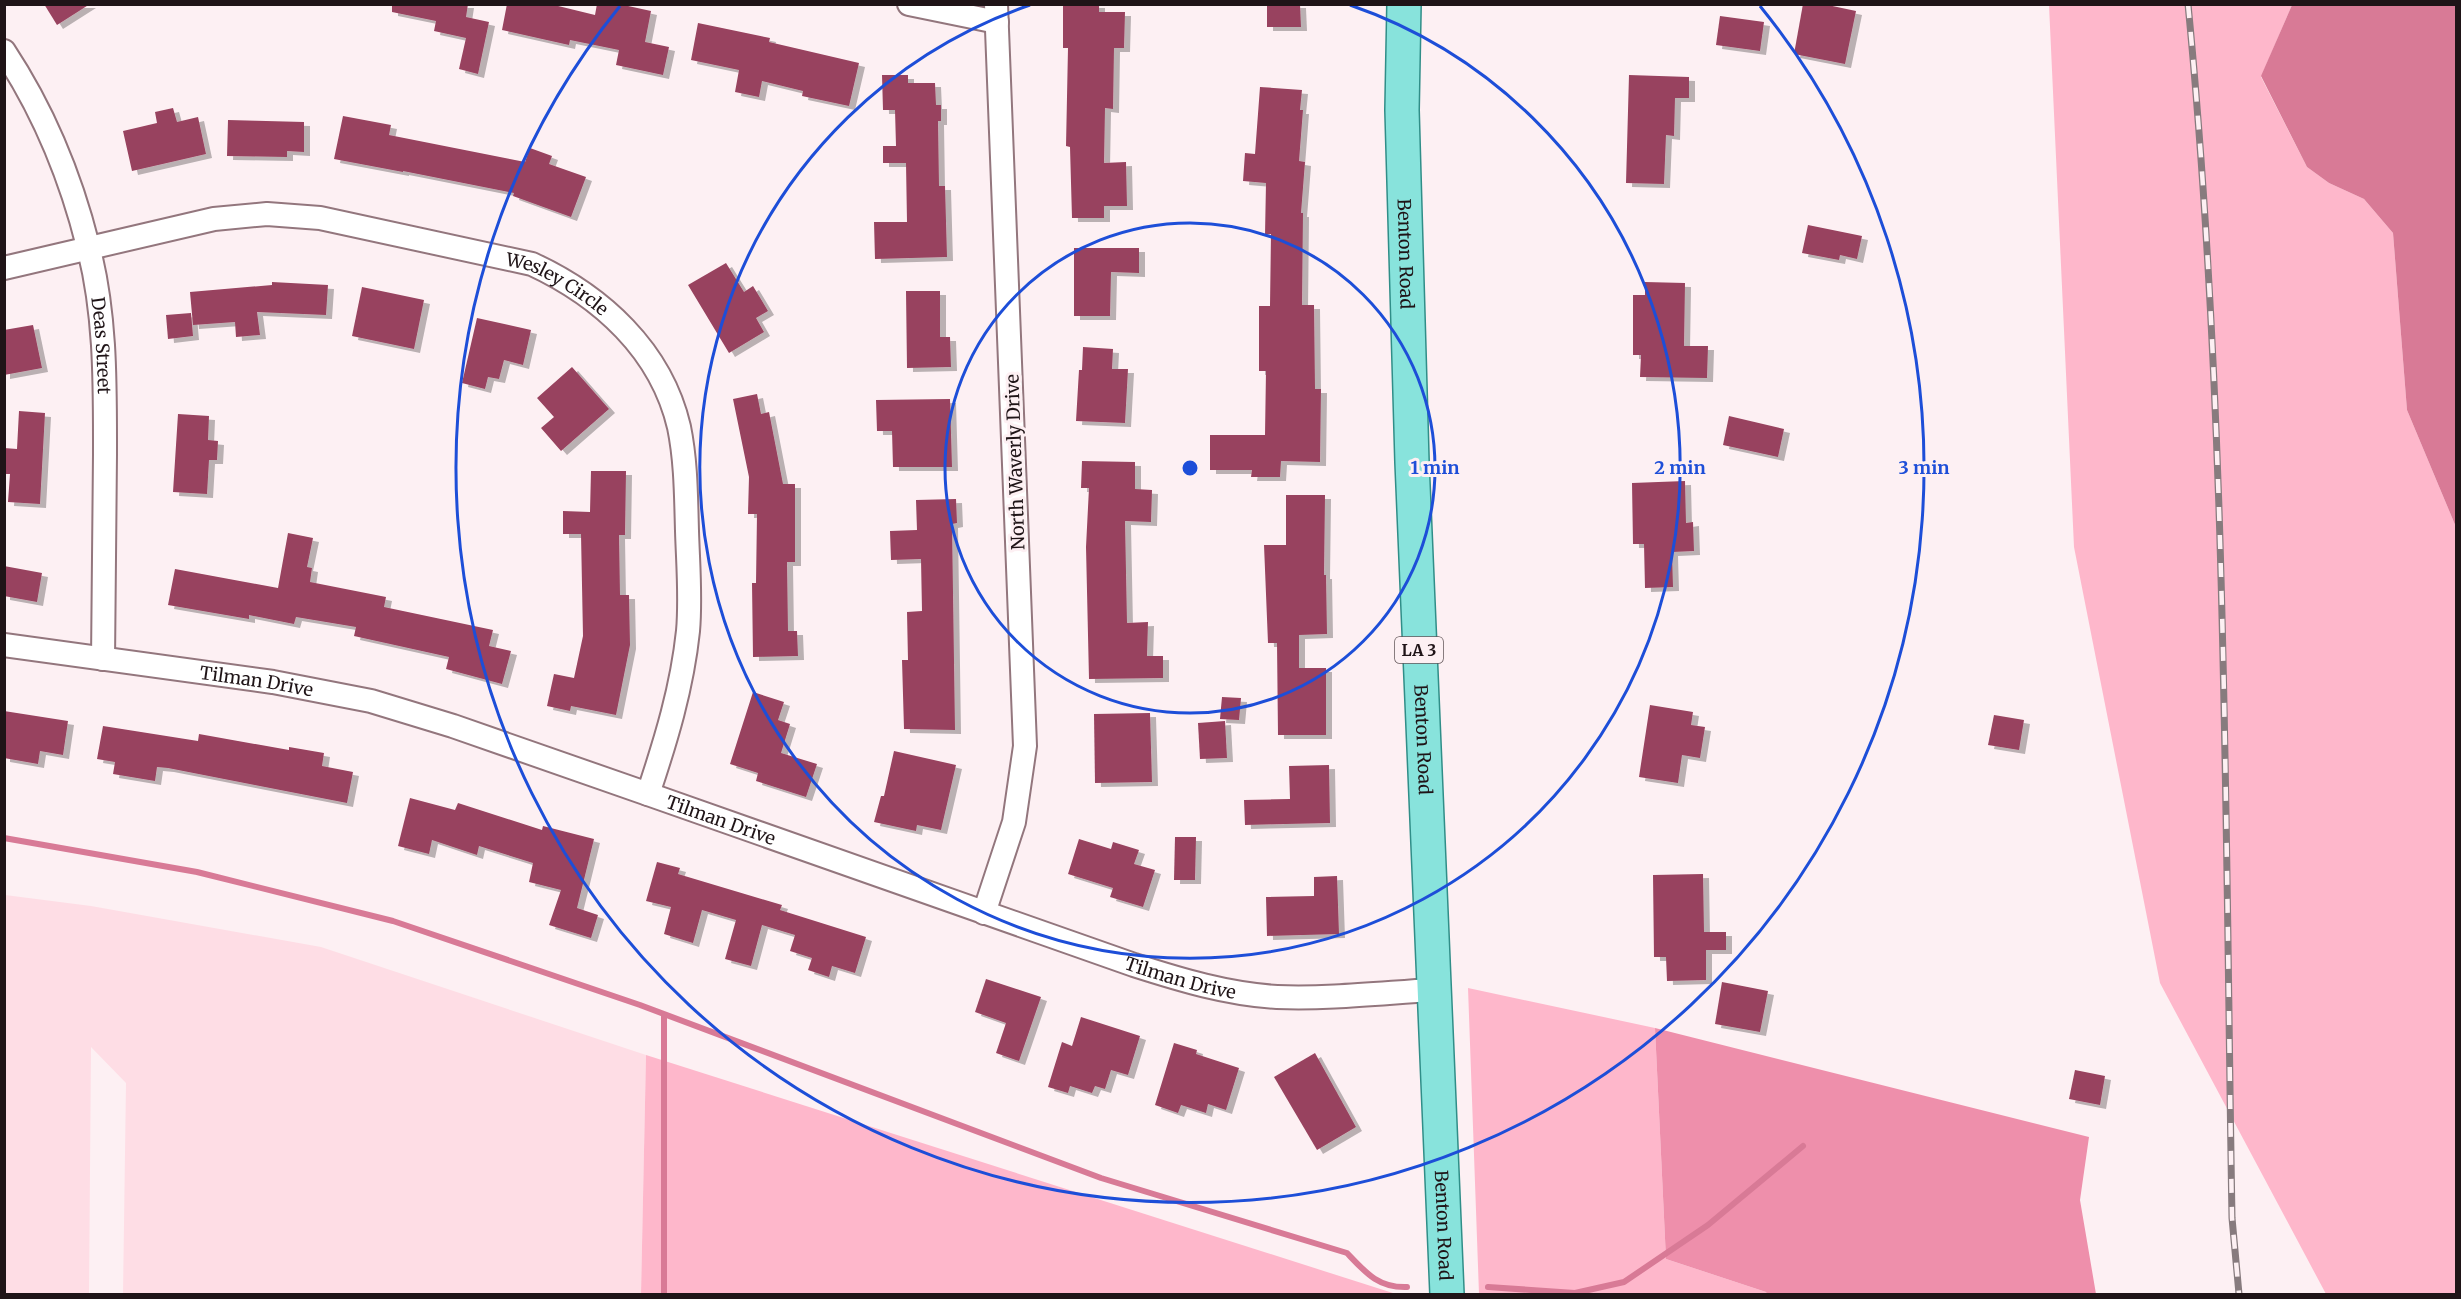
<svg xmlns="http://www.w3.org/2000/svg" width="2461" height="1299" font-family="Merriweather,serif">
  <defs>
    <filter id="shadow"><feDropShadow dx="6" dy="4" stdDeviation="0" flood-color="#0004"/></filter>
  </defs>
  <rect width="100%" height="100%" fill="#fdf0f3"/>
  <path fill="#fedde5" d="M5 895 91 906 321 947 646 1055 641 1294H123L126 1083 91 1047 89 1294H5Z"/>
  <g fill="#feb7cb">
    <path d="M2049 5H2292L2261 77 2307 167 2329 183 2364 199 2393 233 2407 410 2456 527V1294H2326L2160 983 2074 547Z"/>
    <path d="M1468 988 1655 1028 1666 1259 1766 1292 1767 1294H1479Z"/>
    <path d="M646 1055 1396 1294H641Z"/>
  </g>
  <path fill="#ee8fab" d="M1655 1028 2089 1137 2080 1200 2096 1294H1767L1766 1292 1666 1259Z"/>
  <path fill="#d87a96" d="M2292 5H2456V527L2407 410 2393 233 2364 199 2329 183 2307 167 2261 76Z"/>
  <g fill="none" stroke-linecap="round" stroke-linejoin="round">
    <g stroke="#d87a96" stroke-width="6">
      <path d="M4 838 197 872 393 921 640 1005 1101 1178 1347 1253C1365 1272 1378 1288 1407 1287"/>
      <path d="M1488 1287 1575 1293 1624 1282 1708 1225 1803 1146"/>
      <path d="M664 1294V1015"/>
    </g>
  </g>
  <g fill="#98425e" filter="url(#shadow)">
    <path d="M44 4H90L57 25Z"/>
    <path d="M392 4H468L466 17 489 22 478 74 459 69 466 38 434 31 436 21 392 12Z"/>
    <path d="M507 4H550L595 15 597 4H619L651 11 645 42 669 47 663 75 616 65 619 50 570 40 569 45 502 30Z"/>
    <path d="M1063 4H1099V12H1125L1124 48H1114L1113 109 1105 108 1104 163 1126 162 1127 206H1104V218H1072L1070 147 1066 146 1068 48H1063Z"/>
    <path d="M1267 4H1300L1301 27H1267Z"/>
    <path d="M1803 4H1823L1856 11 1845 64 1794 54Z"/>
    <path d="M1720 16 1764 22 1760 51 1716 45Z"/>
    <path d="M698 23 770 38 769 42 859 63 849 106 802 96 803 91 762 81 759 97 735 92 739 70 691 60Z"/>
    <path d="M882 75H908V83H935L936 105H941V121H938L939 186H945L947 257 875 259 874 222H907L906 163H883V146H896L895 110H883Z"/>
    <path d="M1629 75 1689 77V98H1675L1674 136 1666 135 1664 184 1626 183Z"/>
    <path d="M1260 87 1302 90 1300 110H1303L1299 161 1305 162 1301 213H1303L1302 305H1314L1315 389H1321L1320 462 1281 461 1280 477H1251L1252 470H1210V435H1265L1266 371H1259V306H1270L1271 234 1265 235 1266 183 1243 181 1245 153 1255 154Z"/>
    <path d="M173 108 177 122 198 117 206 154 132 171 123 131 157 123 155 112Z"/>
    <path d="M343 116 391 125 389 135 525 162 530 148 552 156 549 164 586 177 571 217 513 196 514 193 403 171V172L334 159Z"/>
    <path d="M228 120 304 122V152L287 151V157L227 156Z"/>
    <path d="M1808 225 1862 236 1857 259 1840 255 1839 260 1802 253Z"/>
    <path d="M1074 248H1139V273L1111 272 1110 316H1074Z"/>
    <path d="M726 263 744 292 753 286 768 311 756 318 764 332 729 353 688 285Z"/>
    <path d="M272 282 328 285 326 315 257 312 260 335 236 337 235 322 193 325 190 292 272 285Z"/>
    <path d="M1645 282 1685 283 1684 346H1708L1707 378 1640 377 1641 355H1633V295H1645Z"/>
    <path d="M362 287 424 300 414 349 352 336Z"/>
    <path d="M906 291H940V337H950L951 367 907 368Z"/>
    <path d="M191 313 193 336 168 339 166 315Z"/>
    <path d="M477 318 531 330 523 365 504 360 499 379 488 377 485 389 462 383Z"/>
    <path d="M33 325 42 368 4 375V330Z"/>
    <path d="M1083 347 1113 349 1112 369H1128L1125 423 1076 421 1079 370H1082Z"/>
    <path d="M572 367 609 409 561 451 541 428 554 417 537 398Z"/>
    <path d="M757 394 761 414 769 412 783 484H795V562H787L788 631H797L798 656 753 657 752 583H756L757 514H748L749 477 733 399Z"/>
    <path d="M950 399 952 467H893L892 431H877L876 400Z"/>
    <path d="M19 411 45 413 40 504 8 502 10 474H4V448L17 449Z"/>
    <path d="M178 414 209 416 208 440 218 441 217 460H209L207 494 173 492Z"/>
    <path d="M1729 416 1784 429 1778 457 1723 445Z"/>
    <path d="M1082 461 1135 462V489L1152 490 1151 522 1125 521 1127 623 1148 622 1147 656H1163V678L1089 679 1086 547 1089 488H1081Z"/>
    <path d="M591 471H626L625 535H619L620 595H629L630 645 616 715 571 706 570 711 547 706 554 674 574 678 583 636 581 534H563V511L590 512Z"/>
    <path d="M1685 481 1686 523 1693 522 1694 551 1672 552 1673 587 1645 588 1644 544H1633L1632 483Z"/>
    <path d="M1286 495H1325L1324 575H1326L1327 634 1299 635V668H1326V735H1278L1277 643H1268L1264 545H1286Z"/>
    <path d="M956 499 957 523 952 524 955 730 904 729 902 660H908L907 612 922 611 921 559 891 560 890 531 917 530 916 500Z"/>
    <path d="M288 533 313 538 307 567 312 568 310 582 386 597 384 607 493 630 489 646 511 651 502 684 446 669 449 657 354 636 356 627 296 617 294 624 249 615V619L168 605 175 569 278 588Z"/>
    <path d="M4 566 42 573 37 602 4 596Z"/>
    <path d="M753 692 784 702 778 720 790 724 781 753 817 764 806 797 756 781 758 773 730 764Z"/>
    <path d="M1222 697 1241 698 1239 720 1220 719Z"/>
    <path d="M1650 705 1693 712 1691 725 1705 727 1700 758 1682 755 1678 783 1639 777Z"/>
    <path d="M4 711 68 721 63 755 40 751 38 764 4 758Z"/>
    <path d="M1150 713 1152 782 1095 783 1094 714Z"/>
    <path d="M1994 715 2024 720 2019 750 1988 745Z"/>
    <path d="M1225 721 1227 758 1200 759 1198 723Z"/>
    <path d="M103 726 198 741 199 734 289 750V747L324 753 322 766 353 772 347 803 168 768 157 767 155 781 113 774 115 762 97 759Z"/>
    <path d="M894 751 956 765 941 830 917 825 916 831 874 822 881 796H884Z"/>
    <path d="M1329 765 1330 823 1245 825 1244 800 1290 799 1289 766Z"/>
    <path d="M410 798 455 810 458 803 542 830 543 826 594 839 577 908 598 915 591 938 549 925 561 890 529 882 533 863 479 846 477 855 432 840 429 854 398 846Z"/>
    <path d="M1175 837H1196L1195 880H1174Z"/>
    <path d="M1079 839 1111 849 1113 842 1139 850 1134 864 1155 870 1143 907 1110 897 1113 888 1068 874Z"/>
    <path d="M657 862 680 868 678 874 782 905 780 910 866 937 855 973 832 966 829 977 808 970 812 958 790 951 795 935 762 925 751 966 725 959 736 920 702 910 693 943 664 934 671 907 646 901Z"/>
    <path d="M1703 874 1704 932H1726V950H1706V980L1667 981 1666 957H1654L1653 875Z"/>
    <path d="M1337 876 1339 934 1267 936 1266 897 1314 896V877Z"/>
    <path d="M986 979 1041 997 1019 1061 996 1053 1006 1023 975 1012Z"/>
    <path d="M1722 982 1768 991 1760 1032 1715 1024Z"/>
    <path d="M1081 1017 1140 1036 1128 1075 1111 1070 1105 1089 1095 1086 1092 1093 1070 1086 1068 1093 1048 1087 1062 1042 1072 1046Z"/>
    <path d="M1174 1043 1197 1050 1196 1054 1239 1068 1226 1110 1208 1104 1206 1113 1181 1105 1178 1113 1155 1105Z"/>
    <path d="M1315 1053 1356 1127 1317 1150 1274 1077Z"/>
    <path d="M2075 1070 2105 1076 2100 1105 2069 1099Z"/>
  </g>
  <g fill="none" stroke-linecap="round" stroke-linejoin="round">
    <g stroke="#93767d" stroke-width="26">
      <g id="minor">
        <path d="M909 4 997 22"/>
        <path id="s1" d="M4 51C43 110 71 178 88 246 106 314 105 385 105 454 104 523 104 591 103 659"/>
        <path id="s2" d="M4 268 214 219 267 214 320 218 532 264C601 296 661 350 679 427 686 461 686 496 687 531 688 564 691 598 688 631 682 688 666 740 648 794"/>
        <path id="s3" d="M4 645 273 682 371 701 453 726 648 794 1134 965C1181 980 1227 994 1277 997 1329 999 1382 993 1433 990"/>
        <path d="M984 913 1014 822 1025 746 996 4"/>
      </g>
    </g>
    <g stroke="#308e88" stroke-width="36">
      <g id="primary">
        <path id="s4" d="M1404 4 1402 110 1412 462 1447 1294"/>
      </g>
    </g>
    <use href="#minor" stroke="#fff" stroke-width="22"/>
    <use href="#primary" stroke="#88e3dc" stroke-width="33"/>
    <g stroke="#877b7e" stroke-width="7">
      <path id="rail" d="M2188 4C2227 408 2225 814 2232 1218L2239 1294"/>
    </g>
    <use href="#rail" stroke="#fdf0f3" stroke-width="4.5" stroke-dasharray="14" stroke-linecap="butt"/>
  </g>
  <g fill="none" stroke="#1d4ed8" stroke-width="3">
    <circle cx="1190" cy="468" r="245"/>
    <path d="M1350 5A490 490 0 1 1 1030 5"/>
    <path d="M1760 6A734 734 0 1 1 620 6"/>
  </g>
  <g text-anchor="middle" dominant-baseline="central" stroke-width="6" stroke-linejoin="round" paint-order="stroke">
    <rect fill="#fdf0f3" stroke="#625659" stroke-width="1.5" x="1395" y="637" width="48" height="26" rx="4.5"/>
    <g font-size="16" font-weight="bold" fill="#1f1417">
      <text x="1419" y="650">LA 3</text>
    </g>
    <g font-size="18" fill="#1f1417" stroke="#fdf0f3">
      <text stroke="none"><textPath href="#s4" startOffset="250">Benton Road</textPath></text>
      <text stroke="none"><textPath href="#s2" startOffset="570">Wesley Circle</textPath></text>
      <text stroke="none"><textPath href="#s1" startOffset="314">Deas Street</textPath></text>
      <text transform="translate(1015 462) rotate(-92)">North Waverly Drive</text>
      <text stroke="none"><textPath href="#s3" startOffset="255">Tilman Drive</textPath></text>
      <text stroke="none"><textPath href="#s4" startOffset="736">Benton Road</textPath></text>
      <text stroke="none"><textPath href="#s3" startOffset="741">Tilman Drive</textPath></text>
      <text stroke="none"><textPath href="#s3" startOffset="1227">Tilman Drive</textPath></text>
      <text stroke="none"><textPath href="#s4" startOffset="1222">Benton Road</textPath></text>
    </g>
  </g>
  <circle cx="1190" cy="468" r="9" fill="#1d4ed8" stroke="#fdf0f3" stroke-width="3"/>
  <g font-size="18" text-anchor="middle" font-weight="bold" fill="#1d4ed8" stroke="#fdf0f3" stroke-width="6" stroke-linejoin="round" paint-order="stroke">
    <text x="1435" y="474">1 min</text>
    <text x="1680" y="474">2 min</text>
    <text x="1924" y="474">3 min</text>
  </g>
  <rect width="2461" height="1299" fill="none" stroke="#1f1417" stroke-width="12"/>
</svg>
